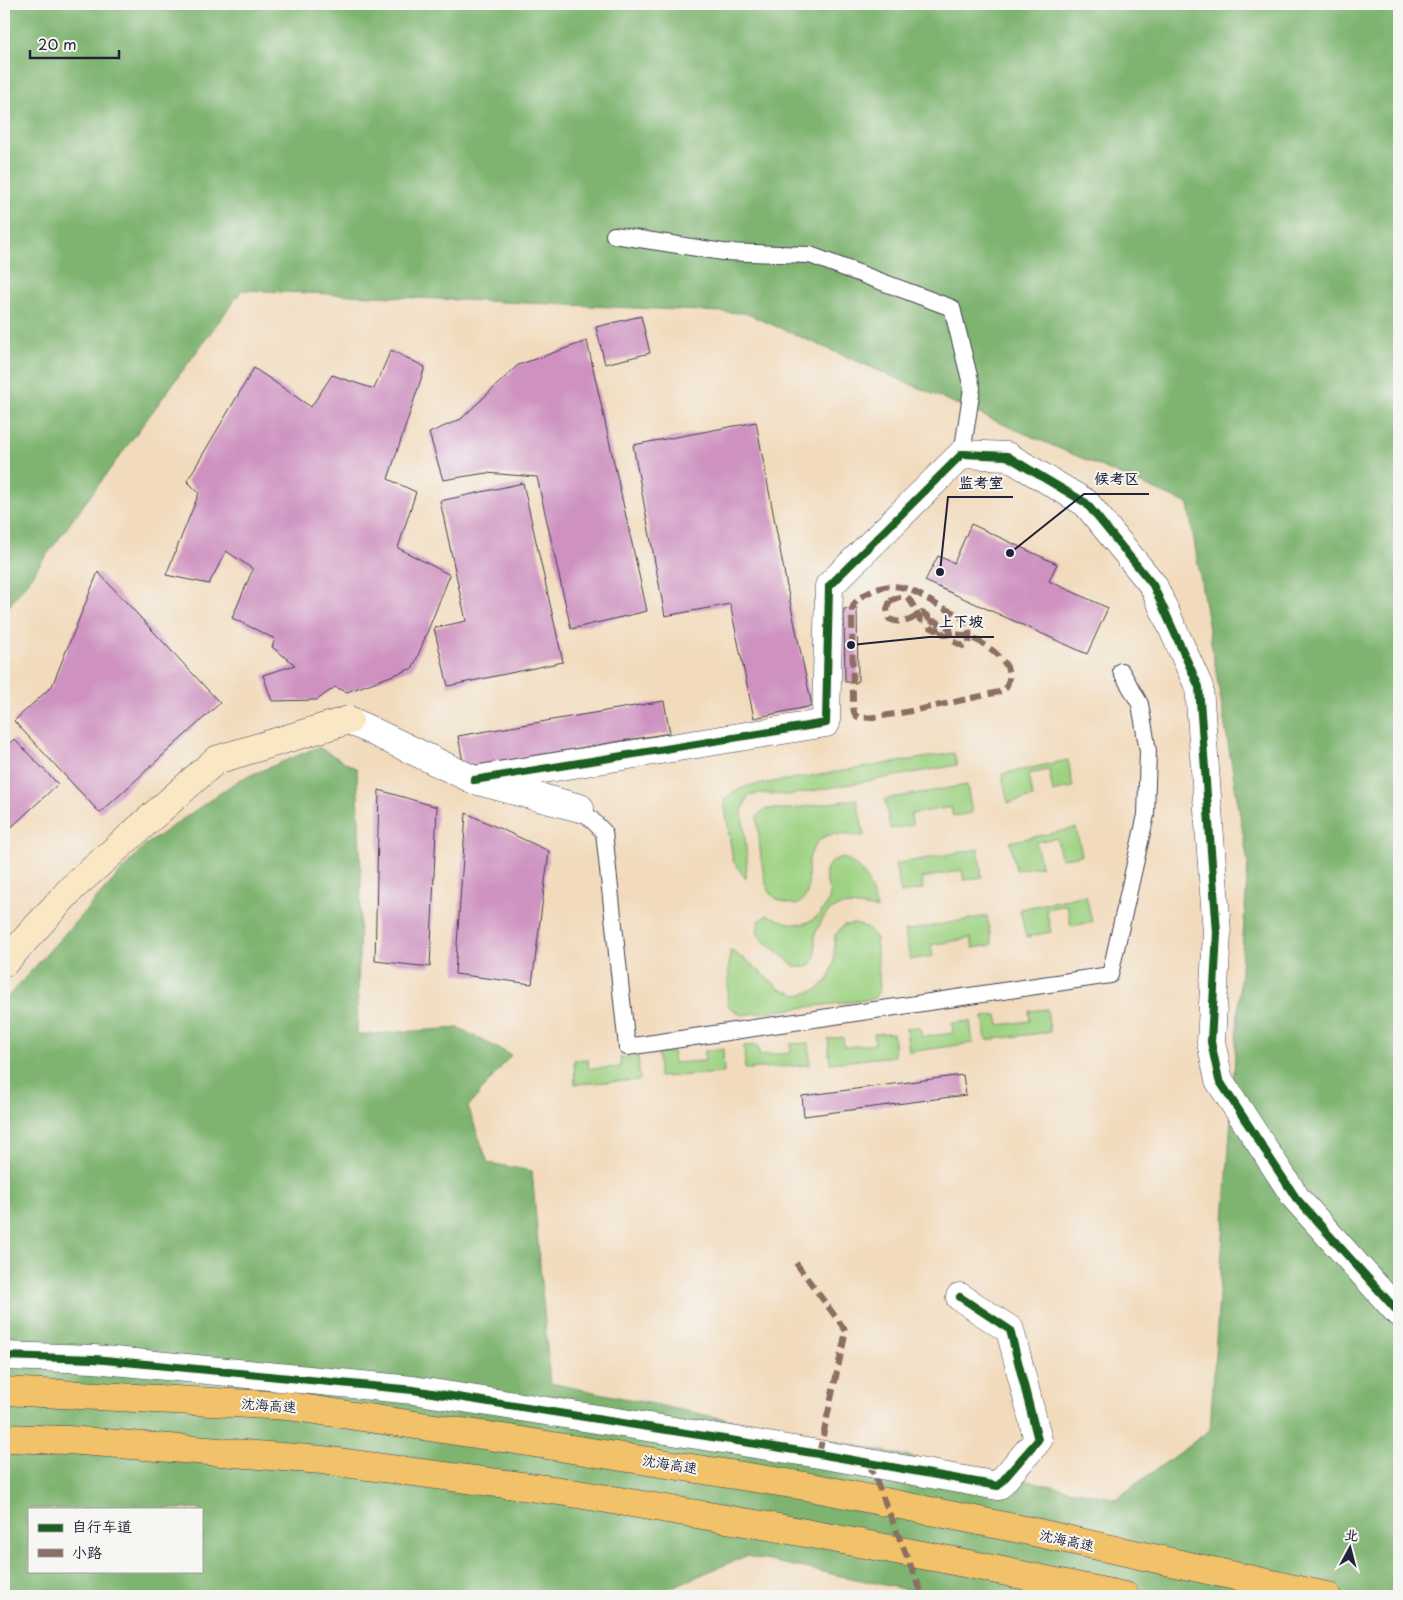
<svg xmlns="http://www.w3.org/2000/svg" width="1403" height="1600" font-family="'Playpen Sans','LXGW WenKai TC',sans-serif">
  <rect width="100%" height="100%" fill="#f6f6f2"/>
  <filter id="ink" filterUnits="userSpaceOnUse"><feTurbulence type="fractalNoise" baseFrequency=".02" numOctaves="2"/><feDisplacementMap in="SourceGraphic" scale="10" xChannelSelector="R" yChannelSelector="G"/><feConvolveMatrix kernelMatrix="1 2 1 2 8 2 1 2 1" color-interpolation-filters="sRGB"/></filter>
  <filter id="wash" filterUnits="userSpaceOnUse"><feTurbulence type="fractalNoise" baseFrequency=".0096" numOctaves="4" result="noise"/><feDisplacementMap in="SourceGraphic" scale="20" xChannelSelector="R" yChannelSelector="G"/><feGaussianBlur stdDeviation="1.12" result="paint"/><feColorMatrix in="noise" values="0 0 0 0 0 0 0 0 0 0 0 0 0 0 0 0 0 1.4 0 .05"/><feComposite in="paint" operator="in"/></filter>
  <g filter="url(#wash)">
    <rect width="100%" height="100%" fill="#f2dbbd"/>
    <g fill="#9ed282" stroke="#607a5e">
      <path d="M954 753 957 765 789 795 759 793 748 797 742 811 747 858 746 879 733 861 724 800 734 791 748 786Z"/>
      <path d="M1068 760 1073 787 1053 792 1049 770 1028 774 1033 797 1008 803 1002 774Z"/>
      <path d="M967 785 972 813 953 816 951 807 911 814 912 825 890 829 885 799Z"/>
      <path d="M857 799 864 836C857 836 833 833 829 835 822 837 817 842 814 847 800 869 819 890 797 905 787 903 775 901 769 891 762 879 758 831 757 816L765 809H789Z"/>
      <path d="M1076 828 1082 855 1061 859 1057 838 1036 842 1041 866 1016 870 1010 842Z"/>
      <path d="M978 849 982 877 964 880 962 870 922 878 923 889 901 893 895 864Z"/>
      <path d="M842 857C866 868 870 885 877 909 854 905 831 899 820 924 818 928 816 932 815 935 814 949 820 956 808 967H796L762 940 757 933 759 921 767 915C788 923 805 932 822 911 827 905 829 901 830 894 830 888 826 885 826 879 824 867 831 860 842 857Z"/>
      <path d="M1086 895 1092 922 1071 926 1067 905 1046 909 1051 932 1026 937 1020 909Z"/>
      <path d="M987 916 992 945 973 948 971 938 931 945 933 956 910 960 905 931Z"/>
      <path d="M854 924 866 927 876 938 880 988 874 999 741 1015 727 1005 730 950 749 962 780 989 798 995 817 990 829 979 834 962 835 935 844 925Z"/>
      <path d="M1047 1009 1050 1032 986 1040 983 1017 997 1015 999 1025 1030 1021 1029 1011Z"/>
      <path d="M970 1021 973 1043 909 1052 906 1028 920 1027 922 1037 953 1033 952 1023Z"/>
      <path d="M893 1033 895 1056 830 1063 828 1039 843 1037 844 1047 875 1044 874 1034Z"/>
      <path d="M809 1043 810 1065 745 1069 744 1046 758 1045 759 1055 791 1053 790 1044Z"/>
      <path d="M723 1049 724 1073 659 1077 658 1053 673 1052 674 1063 705 1061 704 1051Z"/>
      <path d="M638 1056 640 1080 575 1084 574 1060 588 1059 589 1069 621 1067 620 1058Z"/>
    </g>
    <path fill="#7eb470" stroke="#506b56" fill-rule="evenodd" d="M4 4H1399V1596H937L746 1556 655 1594 656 1596H4V1001L144 846 239 780 318 747 357 769 361 878 357 1035 459 1028 511 1055 468 1107 488 1163 532 1171 550 1383 1116 1499 1210 1430 1248 863 1188 504 745 313 242 290 4 613ZM29 1509H201V1571H29Z"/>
    <path fill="#48b5c3" stroke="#356c7f" d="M793 1593 840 1596H764Z"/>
    <g id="blocks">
      <g fill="#ce91c0">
        <path d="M641 316 650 353 605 364 596 327Z"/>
        <path d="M587 341 647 611 571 629 537 477 486 473 443 480 429 433 461 419 518 365Z"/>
        <path d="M391 350 425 367 388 479 416 492 398 548 450 575 413 668 347 692 335 687 317 700 272 701 263 675 295 665 272 647 275 639 232 618 253 569 226 551 209 584 166 575 199 493 187 481 254 368 311 407 332 375 374 389Z"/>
        <path d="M756 422 788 592 812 706 754 718 730 604 665 616 633 445Z"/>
        <path d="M523 483 563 662 448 686 434 628 466 621 440 501Z"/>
        <path d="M971 524 1057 564 1049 581 1108 608 1087 654 925 581 938 556 954 563Z"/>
        <path d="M98 572 220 703 100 813 14 721 52 686Z"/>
        <path d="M857 608 858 682H845L844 609Z"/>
        <path d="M664 701 670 733 464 767 458 736Z"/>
        <path d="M14 739 58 784 4 834V749Z"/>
        <path d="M379 790 437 807 430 967 375 961Z"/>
        <path d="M466 813 549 851 532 984 455 974Z"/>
        <path d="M963 1075 966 1095 804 1116 802 1096Z"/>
      </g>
    </g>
  </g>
  <g filter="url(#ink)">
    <use href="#blocks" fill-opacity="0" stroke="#413e4e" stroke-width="1"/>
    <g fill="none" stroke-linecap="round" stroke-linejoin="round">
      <g stroke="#413e4e" stroke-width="18">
        <g id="lane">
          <path d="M614 235 723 252 810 255 952 308 972 388 962 454"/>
          <path d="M580 808 604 832 627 1047 1110 975 1146 815 1148 751 1140 704 1121 671"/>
        </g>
      </g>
      <g stroke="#413e4e" stroke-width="29">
        <g id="street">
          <path d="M349 720 474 780 580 808"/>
          <path d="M474 780 826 723 829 586 962 454 1007 456 1086 503 1153 585 1199 687 1217 933 1211 1042 1219 1080 1296 1198 1399 1313"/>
          <path d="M4 1356 94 1359 413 1390 819 1454 998 1486 1038 1440 1010 1330 960 1297"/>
        </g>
      </g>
      <g stroke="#413e4e" stroke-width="29">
        <path id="secondary" d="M4 963 72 888 216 760 349 720"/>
      </g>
      <g stroke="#413e4e" stroke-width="29">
        <g id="highway">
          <path d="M4 1391 288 1406 509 1439 811 1487 1034 1532 1327 1596"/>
          <path d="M4 1438 68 1440 322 1460 560 1491 768 1526 949 1560 1125 1596"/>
        </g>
      </g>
      <use href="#lane" stroke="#fff" stroke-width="16"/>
      <use href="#street" stroke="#fff" stroke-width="28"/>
      <use href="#secondary" stroke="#fae7c3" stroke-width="28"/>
      <use href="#highway" stroke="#f2c26a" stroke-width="28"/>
      <g stroke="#8d6e63" stroke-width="6" stroke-dasharray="12 6" stroke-linecap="butt">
        <path d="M890 601 899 597H907C914 604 916 612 920 620 926 621 932 620 938 622L942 633 946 635C965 629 1005 652 1009 673 1010 678 1008 683 1006 688L999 692C980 696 867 723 858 717 853 715 853 708 853 703L852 609C855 600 860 597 868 593 897 577 915 592 939 606 947 610 960 614 966 622 970 628 970 637 969 644L963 646 953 641 950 629 945 626 936 630 930 627 928 616 922 613C909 621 903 625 889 619L887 609 890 601"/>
        <path d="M796 1263 846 1331 819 1454"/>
        <path d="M869 1463 923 1596"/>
      </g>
      <g stroke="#f6f6f2" stroke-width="11">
        <g id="cycleway">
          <path d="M474 780 826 723 829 586 962 454 1007 456 1086 503 1153 585 1199 687 1217 933 1211 1042 1219 1080 1296 1198 1399 1313"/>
          <path d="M4 1356 94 1359 413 1390 819 1454 998 1486 1038 1440 1010 1330 960 1297"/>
        </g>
      </g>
      <use href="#cycleway" stroke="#1b5e20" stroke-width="8"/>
    </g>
  </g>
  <g text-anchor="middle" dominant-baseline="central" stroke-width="4" stroke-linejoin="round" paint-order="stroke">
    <g font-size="14" fill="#22223b" stroke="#f6f6f2">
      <text transform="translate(269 1405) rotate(4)">沈海高速</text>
      <text transform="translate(670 1464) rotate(9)">沈海高速</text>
      <text transform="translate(1067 1540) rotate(12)">沈海高速</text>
    </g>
  </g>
  <path fill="none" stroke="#22223b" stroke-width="2" d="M1010 553L1084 494H1149M940 572L948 497H1013M851 645L929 637H994"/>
  <g fill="#22223b" stroke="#f6f6f2" stroke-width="2">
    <circle cx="1010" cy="553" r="5"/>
    <circle cx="940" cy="572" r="5"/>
    <circle cx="851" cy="645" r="5"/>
  </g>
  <g font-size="15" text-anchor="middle" font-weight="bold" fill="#22223b" stroke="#f6f6f2" stroke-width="4" stroke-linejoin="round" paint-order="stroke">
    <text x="1117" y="484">候考区</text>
    <text x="981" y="488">监考室</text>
    <text x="961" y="627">上下坡</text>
  </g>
  <rect width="1403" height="1600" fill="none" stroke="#f6f6f2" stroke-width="20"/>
  <rect x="28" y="1508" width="175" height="65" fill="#f6f6f2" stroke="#a1a1a9"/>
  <rect x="38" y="1524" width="25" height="8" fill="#1b5e20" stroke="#a1a1a9"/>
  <text x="72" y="1532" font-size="15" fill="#22223b">自行车道</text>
  <rect x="38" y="1549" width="25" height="8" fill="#8d6e63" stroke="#a1a1a9"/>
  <text x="72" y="1558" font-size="15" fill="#22223b">小路</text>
  <g transform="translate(1350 1548) rotate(7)" stroke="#f6f6f2" stroke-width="4" paint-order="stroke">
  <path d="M0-4L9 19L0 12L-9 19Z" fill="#22223b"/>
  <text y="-8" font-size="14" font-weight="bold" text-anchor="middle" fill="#22223b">北</text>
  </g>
  <path d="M30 50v8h89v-8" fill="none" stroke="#22223b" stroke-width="2.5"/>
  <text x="38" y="50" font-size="15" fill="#22223b" stroke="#f6f6f2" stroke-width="4" paint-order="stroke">20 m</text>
</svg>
